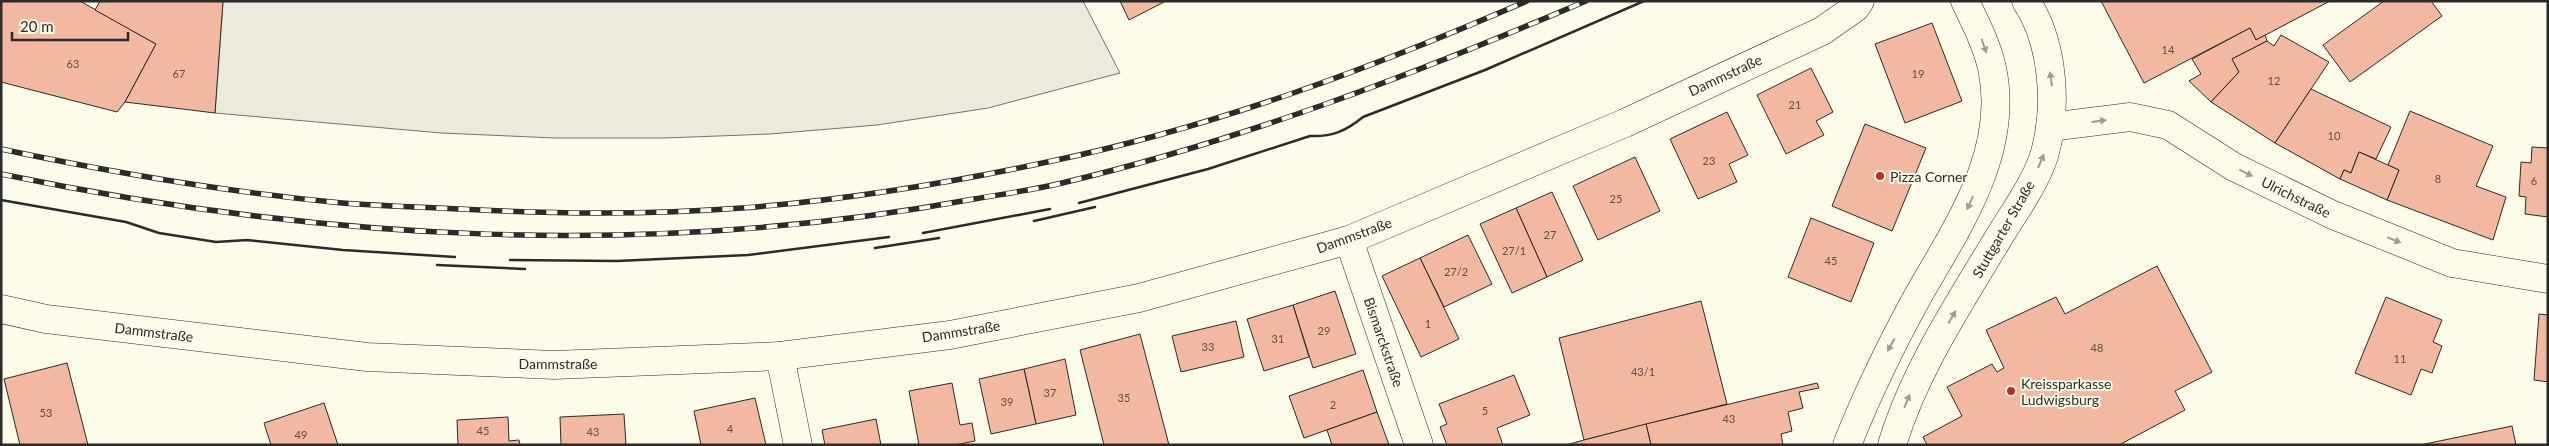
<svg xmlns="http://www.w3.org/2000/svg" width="2549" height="446" font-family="Lato,sans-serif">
  <rect width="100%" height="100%" fill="#fdfbea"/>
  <path fill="#eceadb" stroke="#74746e" d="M223 1H1083L1120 73 988 108 877 125 770 134 665 138H555L441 133 215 113Z"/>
  <g fill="#f2b8a0" stroke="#2b2b2b">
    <path d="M1 1H80L156 44 125 102 117 112 1 82Z"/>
    <path d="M100 1H223L215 113 125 102 156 44 95 10Z"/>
    <path d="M1120 1H1166L1129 20Z"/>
    <path d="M2101 1H2330L2256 40 2250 28 2144 83Z"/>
    <path d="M2384 1H2431L2442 16 2350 82 2323 45Z"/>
    <path d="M1932 23 1962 101 1905 123 1875 44Z"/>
    <path d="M2250 28 2256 40 2265 35 2267 41 2232 59 2239 72 2211 102 2189 81 2201 74 2192 59Z"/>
    <path d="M2281 35 2329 62 2275 143 2211 102 2239 72 2232 59 2267 41 2274 46Z"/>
    <path d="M1811 68 1833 112 1816 121 1824 135 1786 154 1757 95Z"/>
    <path d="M2311 89 2391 127 2376 159 2359 152 2351 173 2344 170 2340 179 2275 143Z"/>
    <path d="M2410 111 2493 146 2476 186 2506 197 2493 240 2387 200 2399 170 2388 165Z"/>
    <path d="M1727 112 1748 155 1729 164 1737 182 1698 199 1670 139Z"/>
    <path d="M1865 124 1926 148 1892 231 1832 206Z"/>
    <path d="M2532 147 2548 148V217L2525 214 2526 197 2519 196 2521 162 2531 163Z"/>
    <path d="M2359 152 2399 170 2387 200 2340 179 2344 170 2351 173Z"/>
    <path d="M1635 157 1660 211 1598 240 1573 186Z"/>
    <path d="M1552 192 1583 260 1547 277 1516 208Z"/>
    <path d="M1516 208 1547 277 1512 293 1480 224Z"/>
    <path d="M1811 218 1874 243 1851 302 1788 277Z"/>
    <path d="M1468 235 1492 284 1444 307 1420 258Z"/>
    <path d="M1420 258 1459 339 1421 357 1382 276Z"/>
    <path d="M2157 266 2212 372 2175 391 2185 410 2119 445H1927L1923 437 1962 416 1947 387 1992 364 1997 372 2004 368 1986 330 2056 297 2065 314Z"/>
    <path d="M1335 291 1356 354 1313 368 1293 305Z"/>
    <path d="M2386 297 2442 320 2433 342 2442 346 2432 373 2421 369 2411 395 2355 373Z"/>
    <path d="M1701 301 1727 404 1584 440 1559 338Z"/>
    <path d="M1293 305 1309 357 1264 371 1247 319Z"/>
    <path d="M2539 314 2548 315V382L2534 380Z"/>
    <path d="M1236 321 1244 357 1181 372 1172 336Z"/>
    <path d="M1140 334 1169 445H1104L1080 350Z"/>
    <path d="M1065 359 1076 415 1036 424 1024 369Z"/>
    <path d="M67 363 88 445H20L4 379Z"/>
    <path d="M1024 369 1036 424 991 434 979 379Z"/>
    <path d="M1363 370 1377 412 1304 438 1289 396Z"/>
    <path d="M1514 375 1530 415 1497 428 1503 445H1447L1440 427 1447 424 1439 404Z"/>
    <path d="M952 383 960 425 972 423 975 441 955 445H919L909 391Z"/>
    <path d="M1817 383 1819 388 1799 392 1803 408 1788 412 1792 431 1781 434 1783 445H1651L1646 424Z"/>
    <path d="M755 398 766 445H701L694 411Z"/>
    <path d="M324 403 338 445H271L264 423Z"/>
    <path d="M1377 412 1389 445H1332L1327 430Z"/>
    <path d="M624 414 626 445H561L560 417Z"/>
    <path d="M508 417 509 441 519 440 520 445H458L457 420Z"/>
    <path d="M876 419 881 445H825L822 430Z"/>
    <path d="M1646 424 1651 445H1566L1584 440Z"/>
    <path d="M2512 426 2516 445H2420Z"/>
  </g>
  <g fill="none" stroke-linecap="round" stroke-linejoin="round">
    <g stroke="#2b2b2b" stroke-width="29">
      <g id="minor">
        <path d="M2050 127 2130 117 2168 125 2234 167 2333 215 2452 263 2548 279"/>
        <path d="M1349 240 1419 445"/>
        <path d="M1 309 46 319 367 357 554 365 780 356 950 335 1139 298 1349 240 1625 123 1822 31 1855 8 1860 1"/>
        <path d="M780 356 798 445"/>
      </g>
    </g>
    <g stroke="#2b2b2b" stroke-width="29">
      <g id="major">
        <path d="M1847 445C1868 392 1892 343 1919 294 1958 226 2010 151 1992 68 1987 45 1975 22 1965 1"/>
        <path d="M1892 445C1914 372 1957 307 1996 242 2012 215 2034 186 2044 156 2058 108 2054 43 2026 1"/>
      </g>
    </g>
    <use href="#minor" stroke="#fdfbea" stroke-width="28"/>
    <use href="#major" stroke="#fdfbea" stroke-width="28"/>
    <g stroke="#2b2b2b" stroke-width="5.5">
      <g id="rail">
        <path d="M1 149C114 173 227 192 342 203 381 206 420 207 460 209 553 214 648 215 742 208 846 200 950 183 1052 161 1215 127 1374 67 1527 1"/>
        <path d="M1 174C324 241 649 259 974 199 1003 194 1033 190 1062 183 1243 140 1415 74 1586 1"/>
      </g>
    </g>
    <use href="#rail" stroke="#fdfbea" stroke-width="4" stroke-dasharray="11" stroke-linecap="butt"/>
    <g stroke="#2b2b2b" stroke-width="2.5">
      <path d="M1 200 126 222 159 233 216 242 247 240 343 250 455 257"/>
      <path d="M1079 203 1208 169 1310 136C1332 137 1346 131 1363 117L1485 70 1644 1"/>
      <path d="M1034 221 1095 207"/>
      <path d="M923 233 1050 209"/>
      <path d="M875 248 939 238"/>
      <path d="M510 260 617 261 748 255 889 237"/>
      <path d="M437 265 525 269"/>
    </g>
  </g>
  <defs><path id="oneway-solid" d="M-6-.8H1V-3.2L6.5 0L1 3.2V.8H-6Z" transform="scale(1.25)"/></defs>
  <g fill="#9e9d94">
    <use href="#oneway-solid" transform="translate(1984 46) rotate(70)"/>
    <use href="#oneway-solid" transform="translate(2051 79) rotate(-98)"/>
    <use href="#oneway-solid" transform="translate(2099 121) rotate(-7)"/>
    <use href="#oneway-solid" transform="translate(2041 161) rotate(-67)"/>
    <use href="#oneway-solid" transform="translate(2246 173) rotate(26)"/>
    <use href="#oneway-solid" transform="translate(1970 203) rotate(114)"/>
    <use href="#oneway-solid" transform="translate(2394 240) rotate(22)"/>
    <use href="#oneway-solid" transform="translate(1952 317) rotate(-60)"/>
    <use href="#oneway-solid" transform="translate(1891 345) rotate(119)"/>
    <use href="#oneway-solid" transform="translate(1907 401) rotate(-68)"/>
  </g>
  <g fill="#c62828" stroke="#fdfbea" stroke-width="2">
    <circle cx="1880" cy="176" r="5"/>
    <circle cx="2011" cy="391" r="5"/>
  </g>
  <g text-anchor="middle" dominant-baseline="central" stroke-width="4" stroke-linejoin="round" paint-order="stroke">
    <g font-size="11" fill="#5d4e48">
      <text x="2168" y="49">14</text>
      <text x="73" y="63">63</text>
      <text x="179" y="73">67</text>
      <text x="1918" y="73">19</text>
      <text x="2274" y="80">12</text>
      <text x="1795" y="104">21</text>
      <text x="2334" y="135">10</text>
      <text x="1709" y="160">23</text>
      <text x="2438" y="178">8</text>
      <text x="2534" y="180">6</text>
      <text x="1616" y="198">25</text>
      <text x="1550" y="234">27</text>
      <text x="1514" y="250">27/1</text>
      <text x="1831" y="260">45</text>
      <text x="1456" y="271">27/2</text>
      <text x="1428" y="323">1</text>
      <text x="1324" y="330">29</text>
      <text x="1278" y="338">31</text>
      <text x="1208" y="346">33</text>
      <text x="2097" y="347">48</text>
      <text x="2400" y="358">11</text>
      <text x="1643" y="371">43/1</text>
      <text x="1050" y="392">37</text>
      <text x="1124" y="397">35</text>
      <text x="1007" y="401">39</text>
      <text x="1333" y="404">2</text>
      <text x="1485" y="410">5</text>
      <text x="46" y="412">53</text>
      <text x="1729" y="418">43</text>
      <text x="730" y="428">4</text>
      <text x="483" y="430">45</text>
      <text x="593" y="431">43</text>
      <text x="301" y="434">49</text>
    </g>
    <g font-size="14" fill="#2b2b2b" stroke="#fdfbea">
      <text transform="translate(1725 75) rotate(-25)">Dammstraße</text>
      <text transform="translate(2296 197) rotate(26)">Ulrichstraße</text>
      <text transform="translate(2003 229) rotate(-60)">Stuttgarter Straße</text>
      <text transform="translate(1354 235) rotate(-20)">Dammstraße</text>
      <text transform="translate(961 331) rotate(-9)">Dammstraße</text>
      <text transform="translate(154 332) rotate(7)">Dammstraße</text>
      <text transform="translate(1384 342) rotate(71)">Bismarckstraße</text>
      <text x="558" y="363">Dammstraße</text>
    </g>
    <g font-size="14" fill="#2b2b2b" stroke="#fdfbea" text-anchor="start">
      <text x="1890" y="176">Pizza Corner</text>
      <text x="2021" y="383">Kreissparkasse<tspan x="2021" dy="16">Ludwigsburg</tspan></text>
    </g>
  </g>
  <rect width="2549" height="446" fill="none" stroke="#2b2b2b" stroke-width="5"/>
  <path d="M12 32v8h116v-8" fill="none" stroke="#2b2b2b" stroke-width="2.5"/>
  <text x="20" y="32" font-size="15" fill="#2b2b2b" stroke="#fdfbea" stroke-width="4" paint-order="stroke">20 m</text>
</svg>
